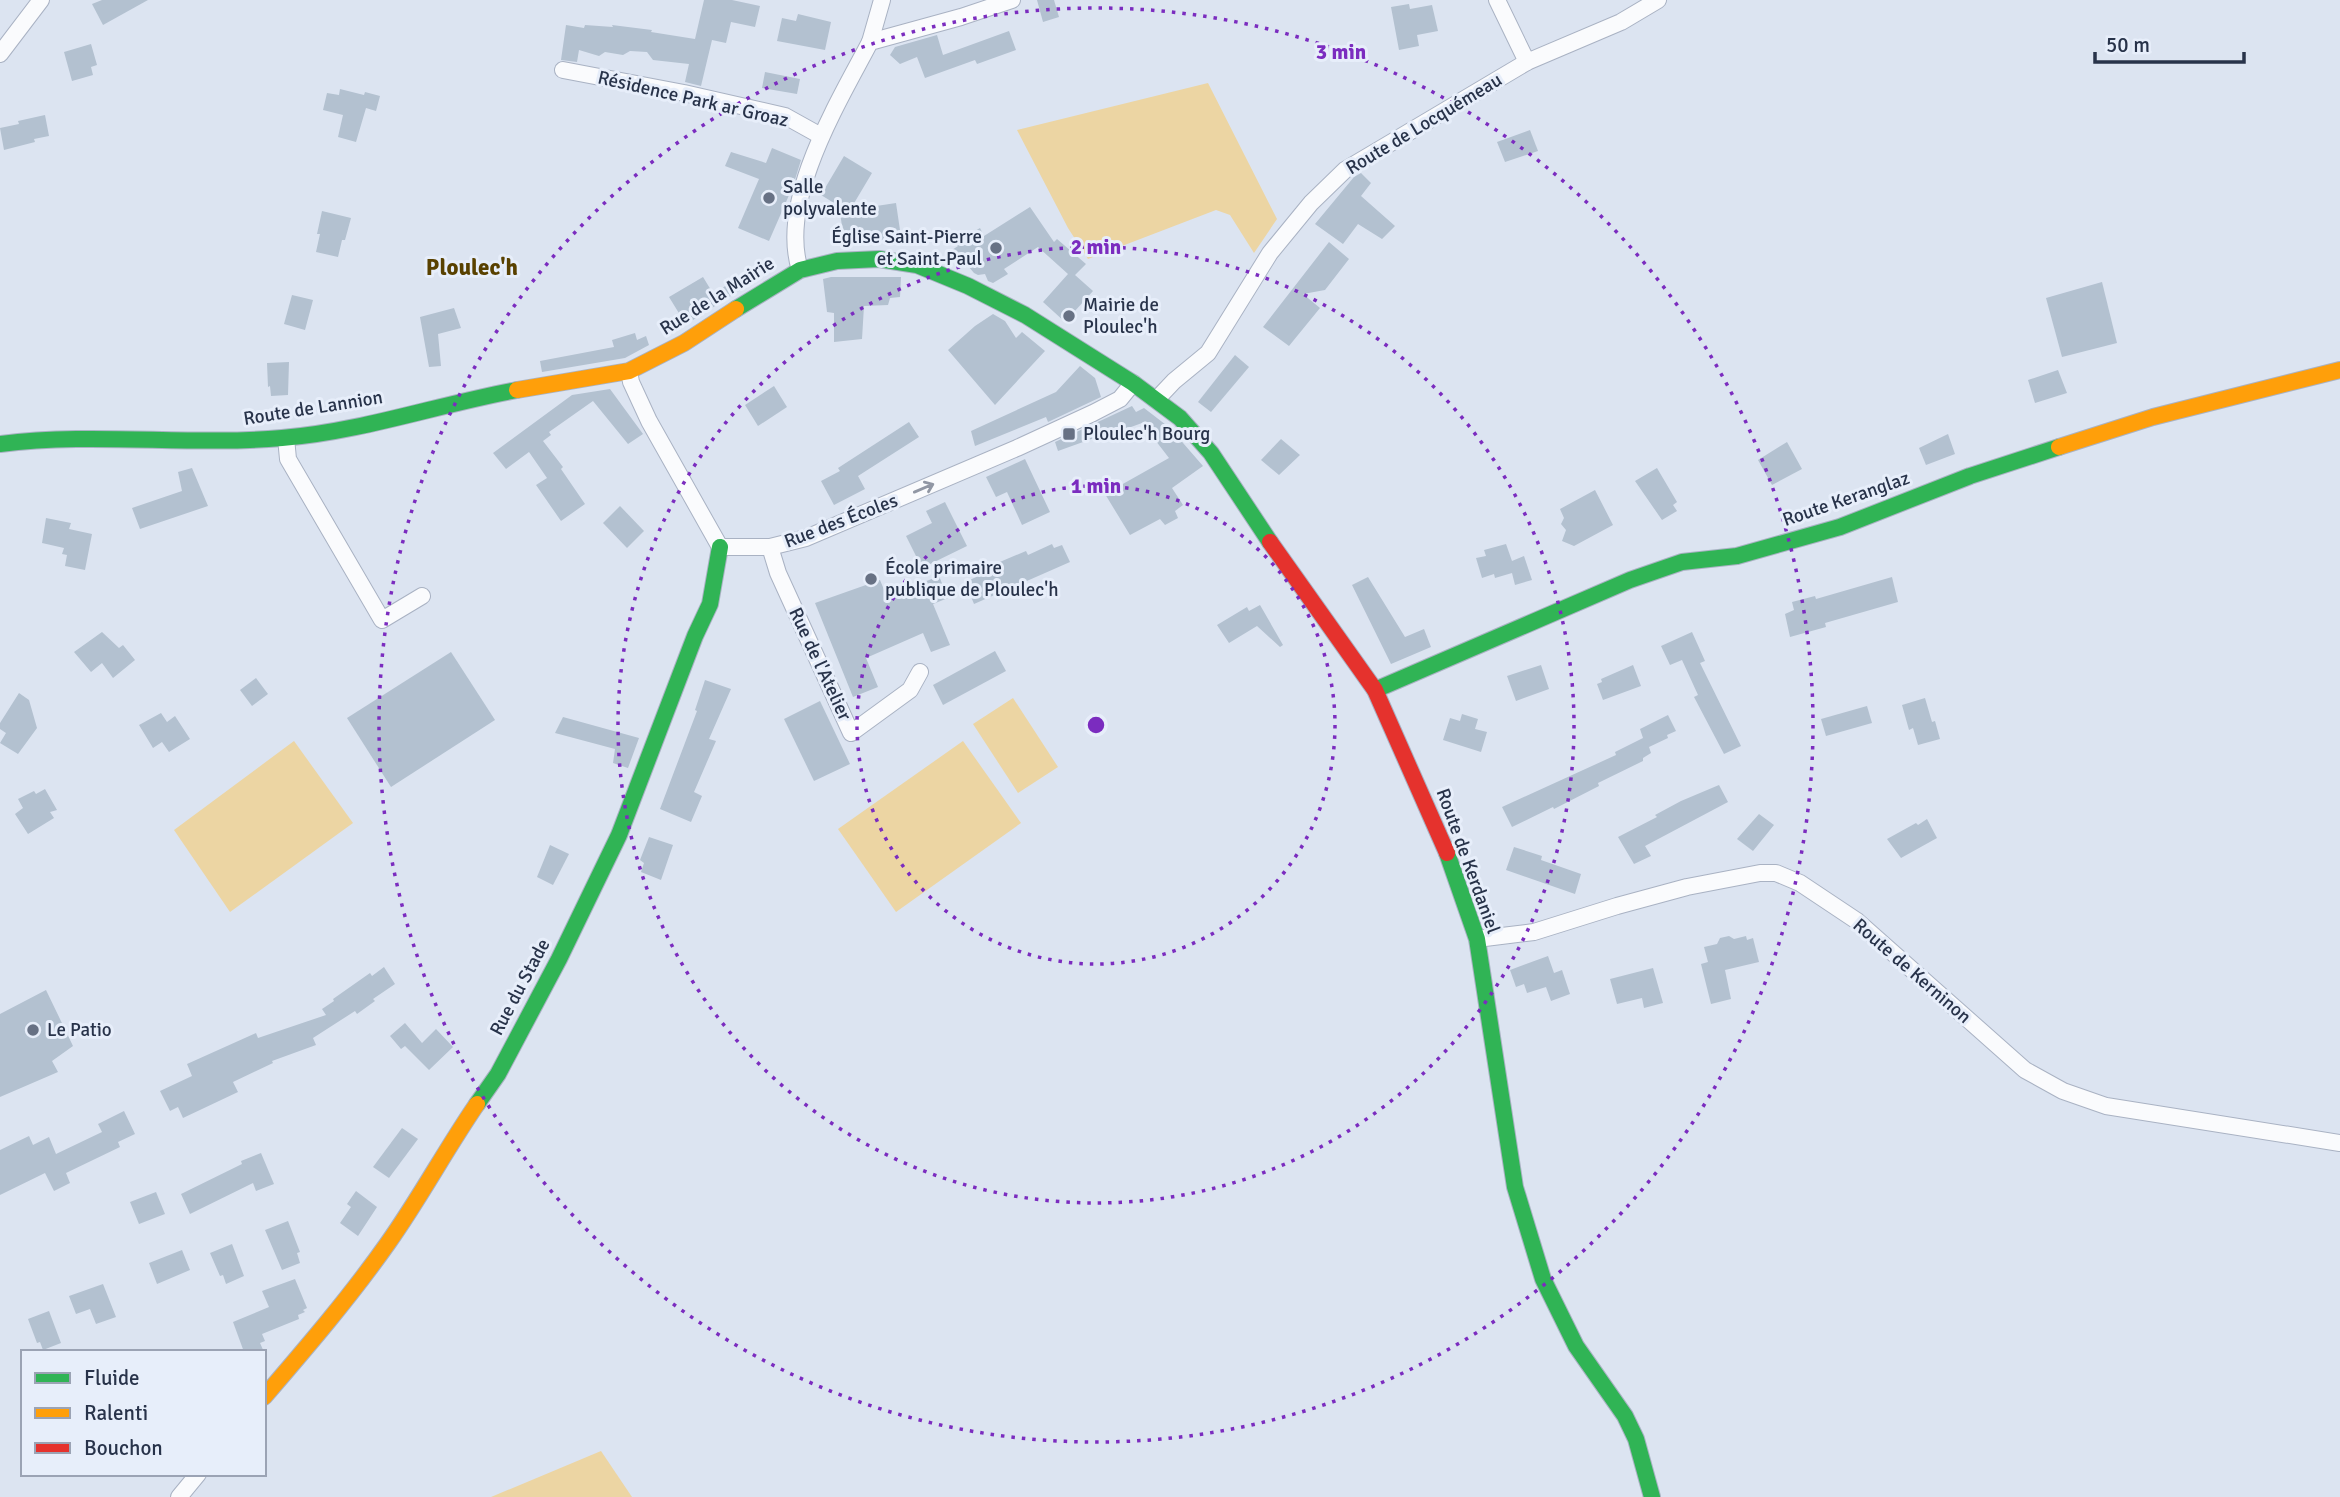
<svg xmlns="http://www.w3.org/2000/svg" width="2340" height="1497" font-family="Signika,sans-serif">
  <rect width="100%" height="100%" fill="#dce4f1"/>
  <g fill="#ecd5a3">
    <path d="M1208 83 1277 219 1254 253 1230 215 1216 210 1088 259 1068 228 1017 130Z"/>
    <path d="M1013 698 1058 767 1018 793 973 724Z"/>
    <path d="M294 741 353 823 230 912 174 830Z"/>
    <path d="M963 741 1021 823 896 912 838 829Z"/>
    <path d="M601 1451 632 1497H491Z"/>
  </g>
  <g fill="#b3c1d0">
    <path d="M102 0H148L103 25 92 4Z"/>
    <path d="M704 0H732L760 6 755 27 731 22 726 43 712 40 701 86 685 82 689 64 653 60 647 52 630 51 623 55 605 52 599 56 579 50 577 62 561 60 566 25 584 28 585 25 613 27 612 25 652 30 651 32 695 39Z"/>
    <path d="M1037 0H1054L1059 17 1043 22Z"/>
    <path d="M1409 4 1410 9 1432 5 1438 31 1417 35 1419 46 1399 50 1391 7Z"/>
    <path d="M798 14 831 22 825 50 777 41 782 18 796 21Z"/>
    <path d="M1009 31 1016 50 977 64 975 60 925 78 917 57 900 64 890 55 895 47 937 35 943 55Z"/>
    <path d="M91 44 97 65 91 67 93 75 72 81 64 52Z"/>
    <path d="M765 72 800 79 797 94 762 88Z"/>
    <path d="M340 89 364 95 365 92 380 96 376 111 366 108 356 142 338 137 343 115 323 110 327 93 339 95Z"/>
    <path d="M45 115 49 136 34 139 35 142 4 150 0 128 19 124 18 121Z"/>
    <path d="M1530 130 1538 151 1505 162 1497 142Z"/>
    <path d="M772 148 801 160 793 186 769 241 738 228 759 179 725 166 731 152 766 163Z"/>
    <path d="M844 156 872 173 850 210 896 203 901 237 845 246 839 206 821 195Z"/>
    <path d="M1361 173 1371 183 1361 196 1395 226 1382 239 1358 224 1343 244 1315 224 1354 177Z"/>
    <path d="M1030 207 1054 242 1057 239 1086 264 1075 275 1093 291 1065 322 1043 302 1068 274 1038 247 1004 269 1008 274 993 283 988 281 985 274 978 275 974 273 963 260 960 261 952 250 958 246 955 243 980 228 984 236Z"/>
    <path d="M322 211 351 218 345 240H342L338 257 316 252 320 234H317Z"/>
    <path d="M1329 242 1349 259 1325 290 1303 294 1320 308 1289 346 1263 327Z"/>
    <path d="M703 277 714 295 735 278H759L693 320 692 319 685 323 669 297Z"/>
    <path d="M831 277H901L900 297 890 298 888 305 864 306 862 339 834 342V313L827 312 823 279Z"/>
    <path d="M2102 282 2117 343 2062 357 2046 298Z"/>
    <path d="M292 295 313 300 305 330 284 324Z"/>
    <path d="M454 308 461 328 438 334 441 366 429 367 420 317Z"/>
    <path d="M993 314 1005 321 1016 338 1022 332 1045 351 995 405 948 350 975 326Z"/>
    <path d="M635 333 637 340 646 336 649 345 625 358 542 372 540 361 614 347 612 340Z"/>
    <path d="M1235 355 1249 367 1211 412 1198 402Z"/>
    <path d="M289 362 288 395 271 396 270 386 268 387 267 363Z"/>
    <path d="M1080 366 1095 378 1101 397 1048 422 1046 417 975 446 971 431 1056 392Z"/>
    <path d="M2058 370 2067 393 2035 403 2028 380Z"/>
    <path d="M774 386 787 407 758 426 745 405Z"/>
    <path d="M610 389 643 434 628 444 593 401 549 432 551 435 543 441 563 467 561 469 585 504 561 521 536 485 547 478 529 452 506 469 493 453 572 395Z"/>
    <path d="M1132 406 1136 412 1144 408 1170 428 1203 466 1172 488 1183 505 1175 511 1178 518 1165 525 1160 519 1130 535 1105 494 1169 458 1142 423 1098 439 1097 437 1058 451 1055 442Z"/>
    <path d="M909 422 919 437 858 476 865 489 834 505 821 481 840 471 838 468Z"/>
    <path d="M1948 434 1955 454 1926 465 1919 448Z"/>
    <path d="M1281 439 1300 455 1279 475 1261 460Z"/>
    <path d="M1787 442 1802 469 1772 485 1758 460Z"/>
    <path d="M1025 459 1050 512 1022 525 1007 492 996 497 986 477Z"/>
    <path d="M192 468 208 506 140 529 132 508 182 491 178 472Z"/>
    <path d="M1657 468 1677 502 1673 505 1677 511 1662 520 1635 481Z"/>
    <path d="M1595 490 1613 525 1574 546 1562 541 1566 530 1561 524 1564 518 1560 509Z"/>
    <path d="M945 502 967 546 922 568 906 536 932 523 926 511Z"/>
    <path d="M620 506 644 531 627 548 603 523Z"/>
    <path d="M46 518 71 523 69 529 92 534 85 570 65 566 67 555 62 554 64 548 42 543Z"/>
    <path d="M1052 544 1054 548 1062 545 1070 562 974 604 965 582 990 571 988 567 1026 551 1028 555Z"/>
    <path d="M1506 544 1512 561 1524 556 1532 580 1515 585 1512 573 1495 578 1494 574 1482 578 1476 558 1486 556 1484 550Z"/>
    <path d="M939 576 948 598 933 604 950 645 931 652 923 633 866 658 878 687 853 697 815 603 880 580 887 597Z"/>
    <path d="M1368 577 1405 637 1424 629 1431 647 1391 664 1352 585Z"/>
    <path d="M1892 577 1898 602 1825 623 1826 627 1790 637 1785 614 1794 610 1792 602 1815 596 1816 599Z"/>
    <path d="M1260 605 1283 645 1280 647 1257 626 1229 643 1217 625 1247 607 1249 611Z"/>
    <path d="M102 632 119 648 123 645 135 660 113 678 102 663 91 672 74 652Z"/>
    <path d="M1692 632 1705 661 1700 663 1741 746 1724 754 1694 697 1698 695 1682 660 1670 665 1661 646Z"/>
    <path d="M995 651 1006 671 943 705 933 685Z"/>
    <path d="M451 652 495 720 391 787 347 718Z"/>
    <path d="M1541 665 1549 689 1516 701 1507 676Z"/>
    <path d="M1633 665 1641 686 1603 700 1597 684 1602 682 1601 679Z"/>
    <path d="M256 678 268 694 252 706 240 690Z"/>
    <path d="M705 680 731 689 709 739 716 741 694 792 702 796 691 822 660 809 697 711 695 710Z"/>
    <path d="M19 693 29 700 37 728 18 754 0 743 6 733 0 729V723Z"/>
    <path d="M1925 698 1932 722 1935 721 1940 739 1918 745 1913 728 1909 730 1902 705Z"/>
    <path d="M820 701 850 764 814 781 784 719Z"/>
    <path d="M1867 706 1872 723 1826 736 1821 719Z"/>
    <path d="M161 713 167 722 175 716 190 739 169 752 162 742 153 748 139 725Z"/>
    <path d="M1462 714 1478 719 1475 729 1487 732 1481 752 1443 740 1450 718 1460 721Z"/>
    <path d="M1668 715 1676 731 1667 735 1668 738 1649 747 1651 753 1643 758V761L1598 783 1599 786 1554 809 1553 807 1512 827 1502 807 1616 755 1615 752 1643 738 1640 729Z"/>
    <path d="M563 717 639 738 628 768 613 763 615 749 555 733Z"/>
    <path d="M1719 785 1728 802 1645 846 1651 856 1634 864 1618 837 1657 817 1655 815 1681 801Z"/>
    <path d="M45 789 57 810 50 812 54 818 28 834 15 814 23 808 18 799 34 791 36 794Z"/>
    <path d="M1759 814 1774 825 1753 851 1737 839Z"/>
    <path d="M1927 819 1937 838 1901 858 1887 839 1916 823 1918 825Z"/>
    <path d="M649 837 673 845 661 880 641 872 644 863 640 860Z"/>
    <path d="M550 845 569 854 553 885 537 877Z"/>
    <path d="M1514 847 1542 856 1541 860 1581 874 1575 894 1506 870Z"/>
    <path d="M1729 936 1734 939 1746 936 1747 940 1753 938 1759 962 1725 970 1731 999 1711 1004 1701 964 1708 962 1704 947 1717 944 1720 938Z"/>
    <path d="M1548 956 1554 973 1562 970 1570 994 1551 1001 1546 987 1527 993 1524 984 1516 987 1510 970Z"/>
    <path d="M384 967 395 984 373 999 375 1001 357 1014 355 1011 313 1038 316 1045 272 1061 273 1063 233 1082 238 1092 183 1118 178 1107 170 1111 160 1091 192 1076 187 1064 256 1033 258 1038 326 1015 322 1009 334 1001 333 999 370 973 372 976Z"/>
    <path d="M1653 968 1663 1003 1644 1008 1642 998 1617 1004 1610 979Z"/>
    <path d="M46 990 73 1046 52 1061 58 1072 0 1097V1014Z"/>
    <path d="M405 1023 422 1043 436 1029 453 1047 429 1070 405 1046 401 1049 390 1036Z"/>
    <path d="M124 1111 135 1134 118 1142 120 1147 66 1173 70 1183 54 1191 45 1173 0 1195V1150L29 1136 33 1145 49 1137 56 1154 102 1132 98 1124Z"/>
    <path d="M402 1128 418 1139 389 1178 373 1167Z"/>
    <path d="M261 1153 274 1184 256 1191 253 1183 190 1214 181 1194 242 1164 241 1161Z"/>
    <path d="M356 1191 377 1207 358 1236 340 1223 351 1207 347 1204Z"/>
    <path d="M156 1192 165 1214 139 1224 130 1202Z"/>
    <path d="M288 1221 300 1252 297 1253 300 1263 282 1270 265 1230Z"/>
    <path d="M232 1244 244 1276 226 1284 223 1275 220 1276 210 1253Z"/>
    <path d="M182 1250 190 1270 157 1284 149 1263Z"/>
    <path d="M295 1279 307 1308 303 1310 305 1312 298 1315 299 1319 262 1334 265 1341 260 1343 264 1352H244L233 1322 269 1307 262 1291Z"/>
    <path d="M103 1284 116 1317 96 1324 90 1309 76 1314 69 1296Z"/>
    <path d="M49 1311 61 1343 43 1350 40 1342 37 1343 28 1319Z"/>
  </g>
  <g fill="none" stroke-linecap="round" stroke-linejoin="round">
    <g stroke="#a9b2c3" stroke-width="18">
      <g id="street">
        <path d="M1497 0 1527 62"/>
        <path d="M870 42 882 0"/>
        <path d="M0 54 41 0"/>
        <path d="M563 70 684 93 785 116 821 136"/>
        <path d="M800 270C778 200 838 103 870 42L961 17 1012 0"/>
        <path d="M629 371 631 382 649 421 720 547H770L806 538 1017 448 1093 413 1120 399 1133 383"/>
        <path d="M1156 400 1174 381 1208 353 1270 253 1311 203 1345 170 1527 62 1621 22 1658 0"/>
        <path d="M286 438 288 459 382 620 422 596"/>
        <path d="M770 547 778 573 851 733 910 690 920 672"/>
        <path d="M1477 939 1534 932 1617 906 1687 887 1760 873H1776L1800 883 1857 921 2025 1070 2063 1091 2106 1106 2340 1143"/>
        <path d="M179 1497 198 1474"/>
      </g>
    </g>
    <g stroke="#a9b2c3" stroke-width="18">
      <g id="fast">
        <path d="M736 309 800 270 837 261 879 259 917 265 968 286 1025 315 1133 383 1180 418 1211 453 1270 542"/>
        <path d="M0 444C94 432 188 446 282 438 360 432 440 404 517 390"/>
        <path d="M1375 690 1630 580 1682 562 1737 556 1840 527 1970 476 2059 447"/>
        <path d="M1447 853 1477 939 1515 1187 1543 1279 1576 1346 1625 1416 1636 1439 1652 1497"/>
        <path d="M477 1104 498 1074 559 959 619 835 695 636 710 604 720 547"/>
      </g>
    </g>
    <g stroke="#a9b2c3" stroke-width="18">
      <g id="slow">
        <path d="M517 390 629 371 684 343 736 309"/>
        <path d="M2059 447 2153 417 2340 370"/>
        <path d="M264 1397C307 1347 350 1297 388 1243 420 1198 446 1149 477 1104"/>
      </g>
    </g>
    <g stroke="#a9b2c3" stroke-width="18">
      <path id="jam" d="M1270 542 1375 690 1447 853"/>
    </g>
    <use href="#street" stroke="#fafbfd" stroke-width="16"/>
    <use href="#fast" stroke="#30b455" stroke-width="16"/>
    <use href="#slow" stroke="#ff9f0a" stroke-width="16"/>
    <use href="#jam" stroke="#e5322d" stroke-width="16"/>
  </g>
  <defs><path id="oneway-shaft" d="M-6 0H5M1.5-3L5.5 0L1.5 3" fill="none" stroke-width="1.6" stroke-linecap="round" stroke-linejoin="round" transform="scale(1.75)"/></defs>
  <use stroke="#9197a4" href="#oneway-shaft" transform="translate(924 488) rotate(-23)"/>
  <g fill="none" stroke="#7b2cbf" stroke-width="3.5" stroke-dasharray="3.5 7">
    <circle cx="1096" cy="725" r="239"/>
    <circle cx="1096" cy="725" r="478"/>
    <circle cx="1096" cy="725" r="717"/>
  </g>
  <g fill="#677184" stroke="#e7eefa" stroke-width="2.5">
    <circle cx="769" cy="198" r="7"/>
    <circle cx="996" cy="248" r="7"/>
    <circle cx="1069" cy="316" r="7"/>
    <rect x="1062" y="427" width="14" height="14" rx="3.5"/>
    <circle cx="871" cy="579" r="7"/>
    <circle cx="33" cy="1030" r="7"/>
  </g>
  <g text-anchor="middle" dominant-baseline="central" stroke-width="6" stroke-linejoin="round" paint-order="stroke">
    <g font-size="19" fill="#28334a" stroke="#e7eefa">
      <text transform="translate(693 99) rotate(13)">Résidence Park ar Groaz</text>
      <text transform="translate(1424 124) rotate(-31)">Route de Locquémeau</text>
      <text transform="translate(717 296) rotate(-32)">Rue de la Mairie</text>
      <text transform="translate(313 408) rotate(-9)">Route de Lannion</text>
      <text transform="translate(1846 499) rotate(-19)">Route Keranglaz</text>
      <text transform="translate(841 521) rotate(-21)">Rue des Écoles</text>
      <text transform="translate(820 664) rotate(65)">Rue de l'Atelier</text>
      <text transform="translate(1468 861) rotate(70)">Route de Kerdaniel</text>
      <text transform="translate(1912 971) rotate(41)">Route de Kerninon</text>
      <text transform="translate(520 987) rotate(-62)">Rue du Stade</text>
    </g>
    <g font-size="19" fill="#28334a" stroke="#e7eefa" text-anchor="start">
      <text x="783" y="187">Salle<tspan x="783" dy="22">polyvalente</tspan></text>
      <text x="982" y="237" text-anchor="end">Église Saint-Pierre<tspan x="982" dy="22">et Saint-Paul</tspan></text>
      <text x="1083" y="305">Mairie de<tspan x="1083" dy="22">Ploulec'h</tspan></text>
      <text x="1083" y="434">Ploulec'h Bourg</text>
      <text x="885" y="568">École primaire<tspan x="885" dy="22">publique de Ploulec'h</tspan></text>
      <text x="47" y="1030">Le Patio</text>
    </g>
    <g font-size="23" font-weight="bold" fill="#594100" stroke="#e7eefa">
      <text x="472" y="267">Ploulec'h</text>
    </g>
  </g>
  <circle cx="1096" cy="725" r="10" fill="#7b2cbf" stroke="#e7eefa" stroke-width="3.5"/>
  <g font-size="21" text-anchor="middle" font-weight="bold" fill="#7b2cbf" stroke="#e7eefa" stroke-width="6" stroke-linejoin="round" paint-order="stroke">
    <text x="1341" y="59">3 min</text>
    <text x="1096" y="254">2 min</text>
    <text x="1096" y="493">1 min</text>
  </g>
  <rect x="21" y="1350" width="245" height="126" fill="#e7eefa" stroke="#9ba3b4" stroke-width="2"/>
  <rect x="35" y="1373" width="35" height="10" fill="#30b455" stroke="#9ba3b4" stroke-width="2"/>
  <text x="84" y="1385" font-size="21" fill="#28334a">Fluide</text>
  <rect x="35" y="1408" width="35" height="10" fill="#ff9f0a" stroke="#9ba3b4" stroke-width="2"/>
  <text x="84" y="1420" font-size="21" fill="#28334a">Ralenti</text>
  <rect x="35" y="1443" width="35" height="10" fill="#e5322d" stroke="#9ba3b4" stroke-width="2"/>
  <text x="84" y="1455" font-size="21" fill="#28334a">Bouchon</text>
  <path d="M2095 52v10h149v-10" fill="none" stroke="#28334a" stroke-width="3.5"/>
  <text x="2106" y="52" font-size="21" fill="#28334a" stroke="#e7eefa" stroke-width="5" paint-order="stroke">50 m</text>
</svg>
